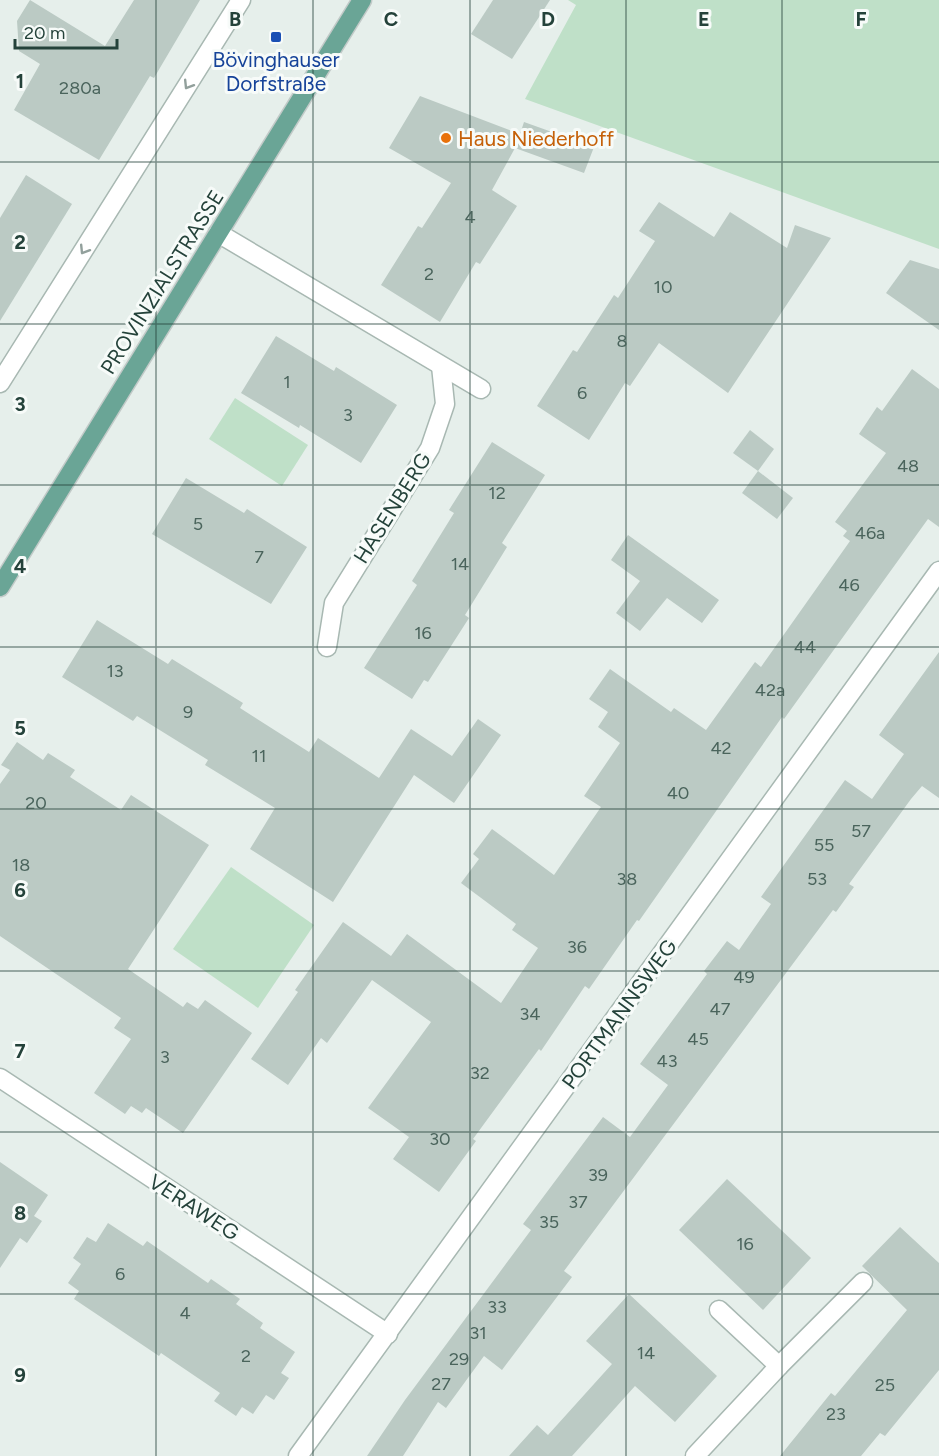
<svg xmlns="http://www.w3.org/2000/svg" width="939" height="1456" font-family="Figtree,sans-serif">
  <rect width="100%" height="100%" fill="#e6efeb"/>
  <g fill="#bfe0c8">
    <path d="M568 0H939V249L525 99 576 5Z"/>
    <path d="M235 398 308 445 282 486 209 439Z"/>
    <path d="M231 867 314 925 258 1008 173 949Z"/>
  </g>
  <g fill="#bbcac4">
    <path d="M30 0 105 46 134 0H200L154 78 150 76 99 160 14 110 40 64 19 51 17 21Z"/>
    <path d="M493 0H550L512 59 471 34Z"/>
    <path d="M420 96 520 134 524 122 594 147 584 173 515 148 492 190 517 206 480 264 476 262 440 322 381 285 418 226 422 228 451 183 389 148Z"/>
    <path d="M26 175 72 204 0 321V218Z"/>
    <path d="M659 202 714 237 730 212 787 248 795 225 831 238 728 393 659 343 630 386 625 383 589 440 537 406 573 350 577 352 614 295 618 298 655 241 639 231Z"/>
    <path d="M910 260 939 269V330L886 293Z"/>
    <path d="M276 336 334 371 336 367 397 405 361 463 300 425 299 428 241 393Z"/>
    <path d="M912 369 939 389V527L928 519 784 719 782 717 639 921 637 920 589 989 585 986 541 1051 539 1049 473 1139 476 1141 439 1192 393 1159 409 1137 368 1108 431 1022 372 980 327 1043 321 1038 288 1085 251 1059 298 992 295 990 343 922 391 956 407 934 501 1003 538 948 512 930 516 924 461 883 479 859 473 854 492 829 554 875 601 807 584 796 620 743 598 727 608 712 589 699 610 669 671 712 674 708 706 730 755 662 761 667 850 541 843 536 847 531 835 522 886 453 859 434 877 407 882 411Z"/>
    <path d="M750 430 774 449 758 471 733 453Z"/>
    <path d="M492 442 545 475 502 543 507 547 465 615 469 618 428 682 424 680 412 699 364 668 417 585 412 581 454 513 449 510Z"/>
    <path d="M758 471 793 498 777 519 742 493Z"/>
    <path d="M186 478 244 513 247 509 307 547 271 604 152 534Z"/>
    <path d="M628 535 719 600 702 623 667 598 640 631 616 613 640 581 611 560Z"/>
    <path d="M97 620 168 664 172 659 243 703 240 708 309 752 318 738 379 778 411 729 452 756 478 719 501 735 454 803 414 775 333 902 250 849 275 808 205 765 208 760 137 716 133 721 62 677Z"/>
    <path d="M939 652V798L922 786 911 799 849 884 854 887 836 912 833 910 564 1271 572 1277 502 1370 484 1356 446 1408 438 1402 403 1456H367L405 1400 531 1230 523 1224 603 1117 630 1137 668 1085 640 1064 707 974 704 971 727 941 739 950 771 904 761 897 845 780 872 799 904 754 879 735Z"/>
    <path d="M17 742 43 760 48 753 75 770 70 777 121 810 131 795 209 845 128 969 183 1007 187 1002 198 1009 205 1000 252 1033 183 1133 146 1108 142 1113 131 1106 125 1114 94 1093 131 1039 114 1028 121 1018 0 936V784L10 770 1 765Z"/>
    <path d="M0 1162 48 1195 34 1216 42 1221 27 1243 20 1238 0 1268Z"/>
    <path d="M727 1179 811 1258 763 1310 679 1230Z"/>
    <path d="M108 1223 143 1246 147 1241 208 1283 211 1279 240 1299 236 1304 263 1323 260 1328 295 1352 281 1373 289 1378 274 1400 266 1395 253 1414 242 1407 236 1416 214 1401 220 1393 161 1353 159 1356 74 1299 79 1291 68 1283 81 1264 73 1258 87 1237 96 1242Z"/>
    <path d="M900 1227 939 1263V1370L885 1436 880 1433 861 1456H780L831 1393 835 1396 907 1310 862 1266Z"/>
    <path d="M629 1294 717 1376 675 1422 635 1386 572 1456H509L537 1425 548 1435 612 1364 586 1341Z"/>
  </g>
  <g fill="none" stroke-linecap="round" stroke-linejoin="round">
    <g stroke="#a8b8b2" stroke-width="21">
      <g id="street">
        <path d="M218 233 481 389"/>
        <path d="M0 383 241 0"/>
        <path d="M327 647 334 603 430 448 445 404 441 366"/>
        <path d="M0 1078 388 1334"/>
        <path d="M719 1310 779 1366 863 1282"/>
        <path d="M298 1456 939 571"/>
        <path d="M695 1456 779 1366"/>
      </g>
    </g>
    <g stroke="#c2cac8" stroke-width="21">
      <path id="primary" d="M0 587 362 0"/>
    </g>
    <use href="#street" stroke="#fff" stroke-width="18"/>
    <use href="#primary" stroke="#6aa596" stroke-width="18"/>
  </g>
  <defs><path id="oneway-chevron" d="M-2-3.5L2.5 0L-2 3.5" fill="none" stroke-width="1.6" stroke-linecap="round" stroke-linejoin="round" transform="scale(1.5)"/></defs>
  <g stroke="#92a09c">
    <use href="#oneway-chevron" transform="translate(188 85) rotate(122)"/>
    <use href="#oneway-chevron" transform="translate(84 250) rotate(122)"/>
  </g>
  <path fill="none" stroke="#24423a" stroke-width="1.5" stroke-opacity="0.55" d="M156 0V1456M313 0V1456M470 0V1456M626 0V1456M782 0V1456M0 162H939M0 324H939M0 485H939M0 647H939M0 809H939M0 971H939M0 1132H939M0 1294H939"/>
  <rect fill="#1a4fb4" stroke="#f7fbf9" stroke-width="2" x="270" y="31" width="12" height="12" rx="3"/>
  <circle fill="#e8710a" stroke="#f7fbf9" stroke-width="2" cx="446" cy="138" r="6"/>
  <g text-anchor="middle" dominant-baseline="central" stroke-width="6" stroke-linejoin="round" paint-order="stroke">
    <g font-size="18" fill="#4a645c">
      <text x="80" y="88">280a</text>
      <text x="470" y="217">4</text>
      <text x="429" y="274">2</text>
      <text x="663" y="287">10</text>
      <text x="622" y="341">8</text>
      <text x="287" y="382">1</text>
      <text x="582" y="393">6</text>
      <text x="348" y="415">3</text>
      <text x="908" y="466">48</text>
      <text x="497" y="493">12</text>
      <text x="198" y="524">5</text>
      <text x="870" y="533">46a</text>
      <text x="259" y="557">7</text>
      <text x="460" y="564">14</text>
      <text x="849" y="585">46</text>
      <text x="423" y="633">16</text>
      <text x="805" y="647">44</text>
      <text x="115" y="671">13</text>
      <text x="770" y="690">42a</text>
      <text x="188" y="712">9</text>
      <text x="721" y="748">42</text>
      <text x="259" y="756">11</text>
      <text x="678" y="793">40</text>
      <text x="36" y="803">20</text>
      <text x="861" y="831">57</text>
      <text x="824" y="845">55</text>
      <text x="21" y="865">18</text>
      <text x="627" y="879">38</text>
      <text x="817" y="879">53</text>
      <text x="577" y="947">36</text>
      <text x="744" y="977">49</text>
      <text x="720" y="1009">47</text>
      <text x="530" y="1014">34</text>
      <text x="698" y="1039">45</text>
      <text x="165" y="1057">3</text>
      <text x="667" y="1061">43</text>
      <text x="480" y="1073">32</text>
      <text x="440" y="1139">30</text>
      <text x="598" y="1175">39</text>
      <text x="578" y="1202">37</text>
      <text x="549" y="1222">35</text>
      <text x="745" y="1244">16</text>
      <text x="120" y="1274">6</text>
      <text x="497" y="1307">33</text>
      <text x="185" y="1313">4</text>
      <text x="478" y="1333">31</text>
      <text x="646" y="1353">14</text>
      <text x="246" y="1356">2</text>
      <text x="459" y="1359">29</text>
      <text x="441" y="1384">27</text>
      <text x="885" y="1385">25</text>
      <text x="836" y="1414">23</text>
    </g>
    <g font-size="21" fill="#164399" stroke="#f7fbf9">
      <text x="276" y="59">Bövinghauser<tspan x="276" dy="24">Dorfstraße</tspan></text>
    </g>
    <g font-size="21" fill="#c56008" stroke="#f7fbf9" text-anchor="start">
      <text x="458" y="138">Haus Niederhoff</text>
    </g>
    <g font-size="21" fill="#24423a" stroke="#f7fbf9">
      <text transform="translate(162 282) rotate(-58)">PROVINZIALSTRASSE</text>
      <text transform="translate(392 508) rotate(-58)">HASENBERG</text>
      <text transform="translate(619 1014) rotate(-54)">PORTMANNSWEG</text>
      <text transform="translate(194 1207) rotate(33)">VERAWEG</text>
    </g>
  </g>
  <g font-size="20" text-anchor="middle" font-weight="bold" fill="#24423a" stroke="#f7fbf9" stroke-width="6" stroke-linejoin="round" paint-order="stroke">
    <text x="235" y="26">B</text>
    <text x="391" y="26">C</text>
    <text x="548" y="26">D</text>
    <text x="704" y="26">E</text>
    <text x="861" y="26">F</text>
    <text x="20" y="88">1</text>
    <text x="20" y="249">2</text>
    <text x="20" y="411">3</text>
    <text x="20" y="573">4</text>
    <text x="20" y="735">5</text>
    <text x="20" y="897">6</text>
    <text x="20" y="1058">7</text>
    <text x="20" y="1220">8</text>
    <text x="20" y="1382">9</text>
  </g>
  <path d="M15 39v9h102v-9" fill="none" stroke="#24423a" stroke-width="3"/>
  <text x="24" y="39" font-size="18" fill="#24423a" stroke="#f7fbf9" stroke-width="4.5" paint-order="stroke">20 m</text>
</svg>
